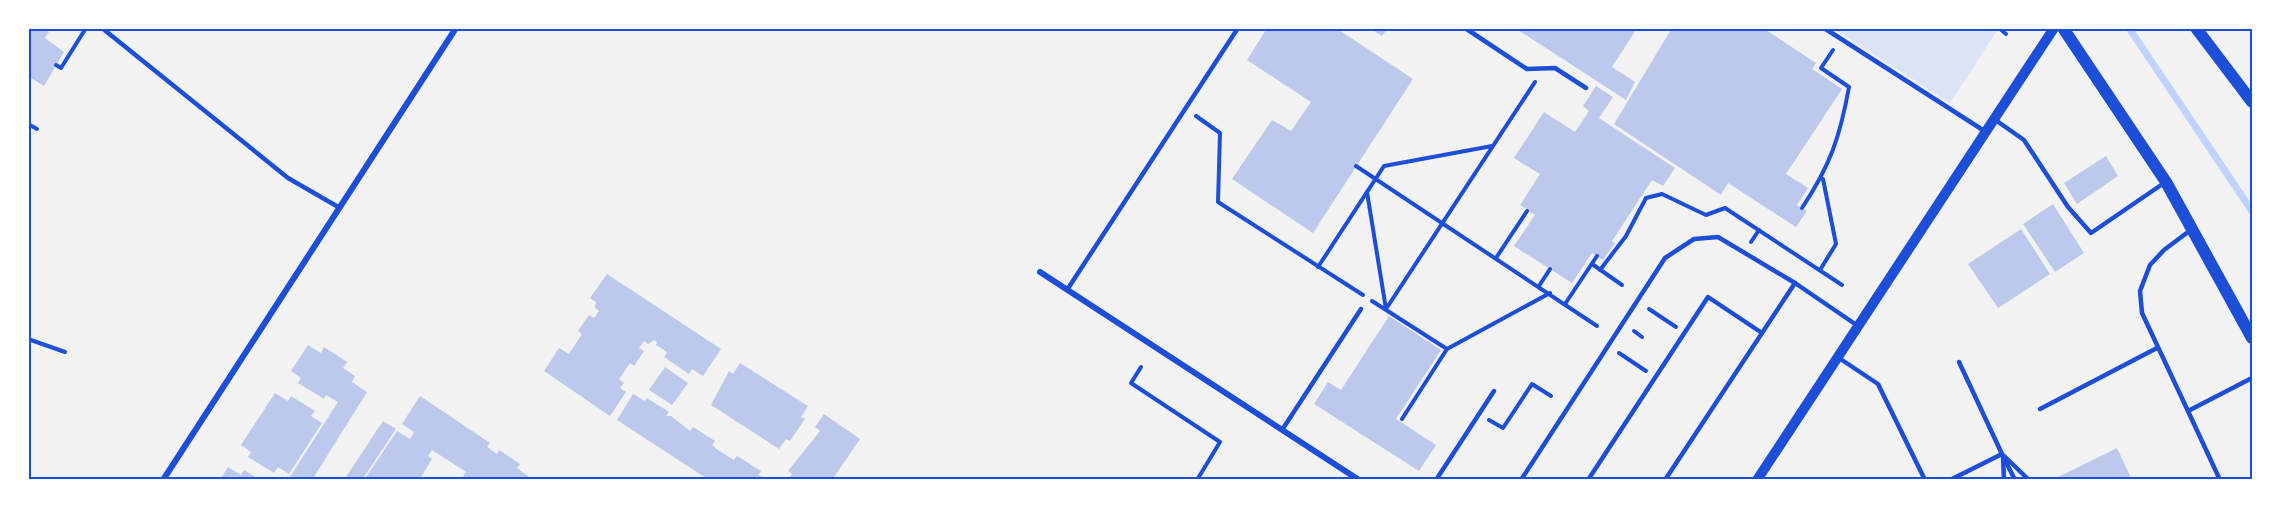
<svg xmlns="http://www.w3.org/2000/svg" width="2281" height="508" font-family="Quicksand,sans-serif">
  <rect width="100%" height="100%" fill="#f2f2f2"/>
  <path fill="#dbe4f7" d="M1834 29H1998L1950 103Z"/>
  <g fill="none" stroke-linecap="round" stroke-linejoin="round">
    <path stroke="#bfd3fe" stroke-width="7" d="M2129 28 2252 211"/>
  </g>
  <g fill="#bdc9ec">
    <path d="M28 28H42L49 32 45 38 64 52 44 86 28 76Z"/>
    <path d="M1267 28H1336L1413 79 1313 233 1232 179 1272 120 1291 131 1311 102 1247 60Z"/>
    <path d="M1370 28H1388L1382 36Z"/>
    <path d="M1515 28H1637L1612 67 1635 82 1626 100Z"/>
    <path d="M1672 28H1763L1816 63 1812 69 1842 89 1786 174 1808 188 1797 205 1807 211 1796 227 1728 183 1721 195 1614 124Z"/>
    <path d="M1596 86 1613 97 1599 118 1675 168 1663 186 1652 180 1612 241 1615 243 1603 260 1592 253 1572 283 1514 246 1535 215 1520 205 1540 174 1514 158 1544 112 1575 132 1589 111 1583 106Z"/>
    <path d="M2106 156 2118 176 2077 204 2064 183Z"/>
    <path d="M2053 204 2084 253 2055 272 2023 224Z"/>
    <path d="M2021 229 2050 274 1998 308 1968 264Z"/>
    <path d="M607 274 721 349 703 376 692 369 689 374 664 357 667 352 656 345 657 342 654 340 648 344 644 341 639 348 644 351 634 366 630 363 619 379 624 383 620 388 626 392 610 416 544 371 559 348 569 354 582 334 578 331 589 315 594 318 599 311 595 308 596 302 590 298Z"/>
    <path d="M1389 316 1441 350 1396 419 1436 445 1419 471 1314 404 1328 382 1341 390Z"/>
    <path d="M308 345 321 353 324 347 347 362 343 368 355 376 352 382 367 392 312 480H288L338 402 326 395 324 399 298 383 301 378 291 371Z"/>
    <path d="M740 363 808 406 801 417 805 419 790 441 786 439 779 449 711 405 729 371 733 374Z"/>
    <path d="M665 367 688 383 672 405 649 390Z"/>
    <path d="M275 393 288 401 291 396 315 411 311 416 322 423 289 474 278 467 274 473 248 457 251 452 241 445Z"/>
    <path d="M633 394 645 401 647 398 669 412 666 416H671L690 431 693 427 715 441 712 445 718 450 734 460 737 456 761 471 758 475 765 478 709 480 617 420Z"/>
    <path d="M420 396 490 443 487 447 497 454 499 450 520 464 517 468 533 480H468L463 476 466 472 432 450 428 456 432 459 419 480H364L397 431 410 439 414 432 402 424Z"/>
    <path d="M824 414 860 439 832 480H788L792 474 788 471 820 431 815 427Z"/>
    <path d="M383 421 396 429 362 480H344Z"/>
    <path d="M2117 448 2132 480H2052Z"/>
    <path d="M228 467 241 475 244 470 260 480H220Z"/>
  </g>
  <g fill="none" stroke-linecap="round" stroke-linejoin="round">
    <g stroke="#1d4ed8" stroke-width="4">
      <path d="M1266 28 1267 29"/>
      <path d="M1999 28 2006 34"/>
      <path d="M56 65 61 68 86 28"/>
      <path d="M1196 116 1220 133 1218 202 1363 295"/>
      <path d="M28 124 37 129"/>
      <path d="M1356 166 1597 326"/>
      <path d="M1367 192 1386 309"/>
      <path d="M1802 208C1830 166 1840 137 1849 87L1821 68 1833 50"/>
      <path d="M1751 242 1759 230"/>
      <path d="M1496 258 1527 211"/>
      <path d="M1592 264 1622 285"/>
      <path d="M1318 267 1384 166 1492 146"/>
      <path d="M1600 270 1626 236 1646 198 1662 194 1706 215 1725 208 1842 285"/>
      <path d="M1820 270 1836 244 1823 179"/>
      <path d="M1539 286 1550 269"/>
      <path d="M1372 301 1447 349"/>
      <path d="M1565 304 1597 256"/>
      <path d="M1386 309 1535 82"/>
      <path d="M1649 309 1676 327"/>
      <path d="M1634 331 1642 337"/>
      <path d="M28 339 65 352"/>
      <path d="M1619 353 1646 371"/>
      <path d="M1141 367 1131 383 1220 442 1197 480"/>
      <path d="M1402 419 1447 349 1550 293"/>
      <path d="M1489 420 1503 428 1532 384 1551 396"/>
    </g>
    <g stroke="#1d4ed8" stroke-width="4.5">
      <path d="M102 28 288 178 340 208"/>
      <path d="M1465 28 1527 69 1555 68 1586 88"/>
      <path d="M1824 28 1986 132"/>
      <path d="M1994 119 2024 140 2068 207 2091 233 2164 183"/>
      <path d="M1067 290 1238 28"/>
      <path d="M1839 358 1878 384 1925 480"/>
      <path d="M2040 409 2157 348"/>
      <path d="M2188 411 2142 313 2140 291 2150 265 2164 250 2192 229"/>
      <path d="M1282 430 1361 309"/>
      <path d="M2002 454 2029 480"/>
      <path d="M2003 456 2015 480"/>
      <path d="M2003 457 2004 480"/>
      <path d="M1436 480 1494 391"/>
      <path d="M1521 480 1665 258 1694 239 1718 237 1795 283 1858 326"/>
      <path d="M1588 480 1708 297 1762 333"/>
      <path d="M1665 480 1795 283"/>
      <path d="M1950 480 2002 454 1959 362"/>
      <path d="M2220 480 2188 411 2252 378"/>
    </g>
    <g stroke="#1d4ed8" stroke-width="6">
      <path d="M1040 272 1359 480"/>
      <path d="M163 480 456 28"/>
    </g>
    <path stroke="#1d4ed8" stroke-width="10" d="M1757 480 2054 28"/>
    <g stroke="#1d4ed8" stroke-width="12">
      <path d="M2063 28 2166 182 2252 338"/>
      <path d="M2196 28 2252 102"/>
    </g>
  </g>
  <rect width="2281" height="508" fill="none" stroke="#ffffff" stroke-width="60"/>
  <rect x="30" y="30" width="2221" height="448" fill="none" stroke="#1d4ed8" stroke-width="2"/>
</svg>
